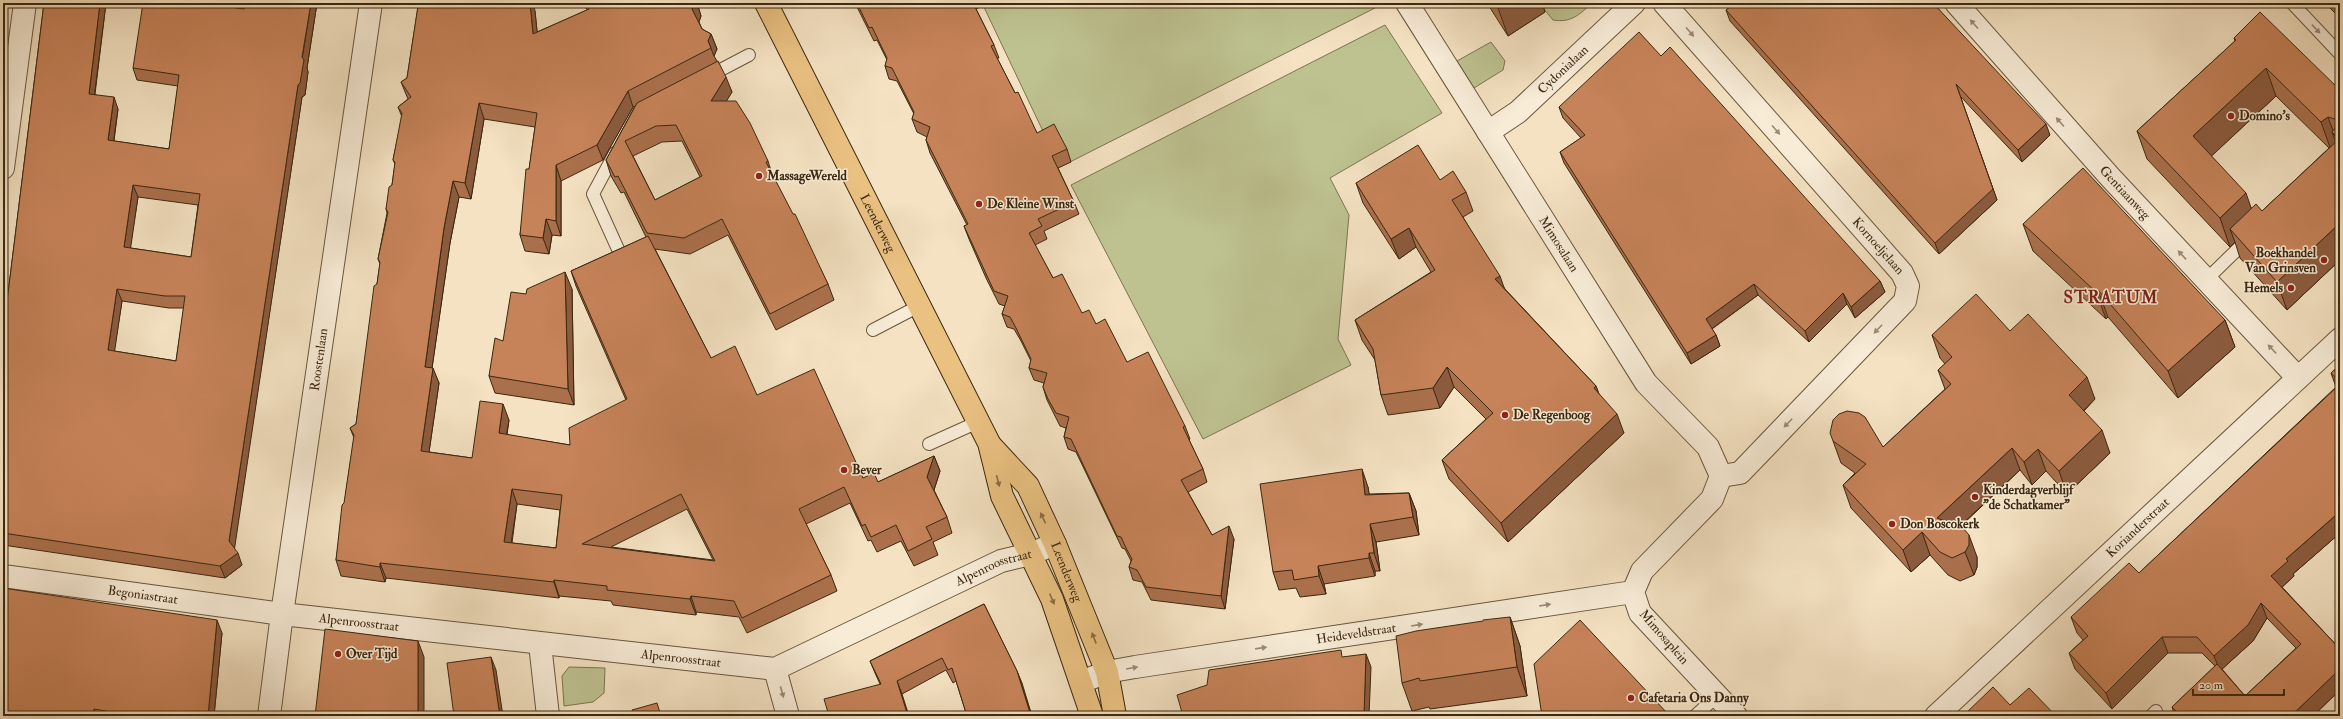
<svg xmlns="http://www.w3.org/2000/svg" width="2343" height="719" font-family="'IM FELL Double Pica',serif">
  <rect width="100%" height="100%" fill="#f4e2c2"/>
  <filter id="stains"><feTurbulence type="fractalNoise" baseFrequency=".005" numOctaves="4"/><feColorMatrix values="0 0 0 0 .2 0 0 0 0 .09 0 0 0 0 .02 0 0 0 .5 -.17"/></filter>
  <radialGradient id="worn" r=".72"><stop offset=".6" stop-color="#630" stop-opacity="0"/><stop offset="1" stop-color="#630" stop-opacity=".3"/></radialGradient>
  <g fill="#bec291" stroke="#7c7550">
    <path d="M982 3H1371L1375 8 1060 167Z"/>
    <path d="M1539 3H1592C1579 15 1571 23 1553 20Z"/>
    <path d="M1385 25 1442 113 1330 178 1349 215 1338 339 1351 365 1203 439 1071 185Z"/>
    <path d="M1491 42 1505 61 1503 70 1474 88 1457 61Z"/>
    <path d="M569 667 605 668 604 693 593 702 564 706 562 676Z"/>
  </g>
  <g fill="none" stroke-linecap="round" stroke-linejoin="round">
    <g stroke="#69563c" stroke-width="14">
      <g id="service">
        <path d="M2292 3 2340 54"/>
        <path d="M709 76 749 55"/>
        <path d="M615 153 593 194 622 258"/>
        <path d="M2206 280 2249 238"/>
        <path d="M873 330 919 306"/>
        <path d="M929 444 978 422"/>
        <path d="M1695 716 1717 696"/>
        <path d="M2151 716 2156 711"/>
      </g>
    </g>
    <g stroke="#69563c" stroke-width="24">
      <g id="minor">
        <path id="s1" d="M1407 3 1646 383 1708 447 1721 476"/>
        <path id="s2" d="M1664 3 1902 273 1908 286 1905 301 1740 473 1721 476"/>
        <path id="s3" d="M1956 3 2110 177 2298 378"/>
        <path id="s4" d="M1488 132 1518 112 1634 3"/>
        <path d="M3 168 25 3"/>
        <path d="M1721 476 1712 499 1642 571 1633 592 1640 613 1736 716"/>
        <path id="s5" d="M3 576 282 614 775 669 1001 561 1030 554 1055 544"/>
        <path d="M540 644 548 716"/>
        <path d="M775 669 788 716"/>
        <path id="s6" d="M1081 682 1107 672 1135 667 1633 592"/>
      </g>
    </g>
    <g stroke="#69563c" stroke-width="24">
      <g id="tertiary">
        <path id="s7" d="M269 716 282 614 371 3"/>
        <path id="s8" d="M1936 716 2340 339"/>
      </g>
    </g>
    <g stroke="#3b2810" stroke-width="24">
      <g id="primary">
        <path id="s9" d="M766 3 989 443 1002 496 1052 599 1092 716"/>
        <path id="s10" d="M990 445 1028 486 1055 544 1107 672 1115 716"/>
      </g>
    </g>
    <use href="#service" stroke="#f8ecd7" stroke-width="12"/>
    <use href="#minor" stroke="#f8ecd7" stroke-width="22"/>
    <use href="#tertiary" stroke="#f8ecd7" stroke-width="22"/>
    <use href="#primary" stroke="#eac181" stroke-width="22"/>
  </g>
  <g fill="#aa704c" stroke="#3b2810" fill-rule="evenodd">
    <path d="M44 3H106L95 94 118 109 114 141 169 149 178 86 137 80 133 68 244 9 245 3H317L307 68 308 72 305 95 302 97 234 548 242 565 225 578 3 545V334ZM138 197 198 205 191 257 130 248ZM122 301 169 308H184L176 361 114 351Z"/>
    <path d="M417 3 535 11 537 32 587 10 583 3H697L701 16 699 22 702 29 711 34 717 49 714 56 717 61 732 92 726 101 768 161 773 177 828 284 834 300 776 330 728 235 690 254 655 249 711 358 757 395 863 478 878 482 934 456 940 471 934 490 947 517 952 533 933 542 938 555 914 566 901 541 877 552 871 540 868 541 850 503 806 524 831 575 837 591 747 633 739 617 696 612V615L613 605 611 601 559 596V598L386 578 385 582 341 576 336 560 354 438 350 428 356 424 380 264 378 259 387 213 386 209 392 185 395 164 393 160 402 117 398 107 408 99 401 82 407 78 418 7ZM635 106 606 160 611 176 621 193 624 192 646 237 571 271 576 286 626 400 570 445 507 435 509 420 472 458 429 452 439 383 432 368 450 243 459 197 471 199 484 119 535 127 520 235 525 251 549 254 552 235 561 236V181L603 160 633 107ZM682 141 700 177 655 200 633 156 662 142ZM517 504 560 510 556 548 512 543ZM687 509 713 560 611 547Z"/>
    <path d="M855 3H988L976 9 994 45 999 58H997L1015 93 1037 133 1067 149 1071 162 1058 168 1074 202 1079 214 1044 231 1047 239 1035 245 1053 278 1082 313 1096 324 1127 362 1185 426 1190 439 1189 440 1203 469 1207 482 1188 492 1212 535 1234 539 1225 609 1151 600 1142 582 1133 580 1129 567 1131 561 1125 549 1122 548 1076 452 1068 449 1064 437 1066 428 1060 426 1047 400 1043 387 1044 383 1034 380 1029 368 1031 361 1021 341 1014 329 1007 327 1002 314 1005 306 999 304 986 278 969 239 964 226 967 225 930 153 926 140 927 137 917 132 912 119 914 114 897 81 889 79 885 66 887 60 877 40 874 41Z"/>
    <path d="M1487 3H1542L1545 12 1508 36Z"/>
    <path d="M1733 3H1933L2050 135 2022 162 1960 96 1997 200 1939 254 1730 21 1726 10 1734 4Z"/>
    <path d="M2325 3H2340V18Z"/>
    <path d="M2234 38 2340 90V260L2287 310 2240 258 2235 242 2230 247 2147 159 2137 131 2235 41ZM2276 96 2329 148 2262 211 2252 209 2211 156Z"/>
    <path d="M1661 56 1880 281 1885 292 1855 318 1847 304 1809 342 1758 295 1712 329 1716 335 1720 346 1691 364 1564 163 1560 152 1581 138 1563 118 1559 107Z"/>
    <path d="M1440 180 1466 192 1473 211 1463 217 1505 289 1596 386 1599 394 1624 433 1508 542 1449 479 1442 460 1486 419 1454 387 1440 408 1388 415 1381 395 1375 360 1362 340 1355 320 1431 272 1416 247 1399 259 1363 203 1356 183Z"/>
    <path d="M2023 224 2225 320 2235 347 2178 398 2108 317 2106 319 2033 251Z"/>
    <path d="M572 289 574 405 495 393 489 376 503 341 526 294Z"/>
    <path d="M2010 331 2095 399 2084 411 2110 453 2067 494 2046 471 2032 485 2020 470 1960 527 1977 557V567L1974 575 1960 581 1948 575 1930 555 1911 572 1851 508 1843 485 1855 473 1841 463 1833 441 1883 447 1945 389 1938 370 1945 364 1940 358 1932 335Z"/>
    <path d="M2340 365V533L2293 574 2294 576 2282 587 2340 649V690L2313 716H2175L2172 707 2215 666 2202 653H2168L2112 709 2075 669 2069 653 2083 640 2077 633 2071 617 2139 573 2336 387 2331 373ZM2267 618 2296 648 2245 696 2222 669 2253 641Z"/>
    <path d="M1368 487 1369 494 1409 493 1416 511 1419 535 1376 542 1380 571H1375V576L1324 584 1326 594 1300 597 1296 588 1279 590 1273 572Z"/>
    <path d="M984 604 1017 671 1032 716H967L956 681 953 683 946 670 902 694 880 684 875 673 870 661Z"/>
    <path d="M1510 617 1520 646 1527 696 1430 709 1429 707 1412 711 1402 683Z"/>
    <path d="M222 633 214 716H3Z"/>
  </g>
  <g fill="#8b5b3e" stroke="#3b2810">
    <path d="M100 3H106L93 106 89 94Z"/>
    <path d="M311 3H317L307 68 308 72 305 95 302 97 234 552 229 541 298 85Z"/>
    <path d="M530 3H533L535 11 539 50 533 34Z"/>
    <path d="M695 3H697L701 16 698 24 692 9Z"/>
    <path d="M1506 3H1542L1545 12 1508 36 1498 8Z"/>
    <path d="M711 34 717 49 714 56 708 41Z"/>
    <path d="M2266 68 2276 96 2203 164 2193 136Z"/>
    <path d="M726 77 732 92 717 117 711 101Z"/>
    <path d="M1956 84 1997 200 1939 254 1935 243Z"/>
    <path d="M628 91 633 107 603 160 597 145Z"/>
    <path d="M114 97 118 109 112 152 108 140Z"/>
    <path d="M479 103 484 119 471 199 465 183Z"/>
    <path d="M2328 117 2335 136 2332 132 2337 146 2331 150 2321 122Z"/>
    <path d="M2046 124 2050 135 2022 162 2018 150Z"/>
    <path d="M556 165 561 181V236L556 221Z"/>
    <path d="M453 181 459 197 450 243 430 382 425 367 444 228Z"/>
    <path d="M133 185 138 197 129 259 124 247Z"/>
    <path d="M2246 193 2256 222 2230 229 2235 242 2230 247 2220 218Z"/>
    <path d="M546 219 552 235 549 254 543 238Z"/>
    <path d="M2340 223V260L2287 310 2277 282Z"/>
    <path d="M1409 228 1416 247 1399 259 1391 239Z"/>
    <path d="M565 272 572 289 574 405 568 389Z"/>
    <path d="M1500 276 1507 296 1495 279Z"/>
    <path d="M1880 281 1885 292 1855 318 1851 307Z"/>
    <path d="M1754 284 1758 295 1710 330 1706 319Z"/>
    <path d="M117 289 122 301 113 362 108 350Z"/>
    <path d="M2098 290 2108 317 2106 319 2096 292Z"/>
    <path d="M1843 293 1847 304 1809 342 1805 331Z"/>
    <path d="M2225 320 2235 347 2178 398 2168 371Z"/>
    <path d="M1716 335 1720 346 1691 364 1687 353Z"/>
    <path d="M1447 367 1454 387 1440 408 1433 388Z"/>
    <path d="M433 368 439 383 427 466 421 451Z"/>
    <path d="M2087 377 2095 399 2077 417 2069 395Z"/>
    <path d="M1596 386 1603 406 1594 388Z"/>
    <path d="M503 404 509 420 504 449 499 433Z"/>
    <path d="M1617 414 1624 433 1508 542 1501 523Z"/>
    <path d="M2102 430 2110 453 2067 494 2059 471Z"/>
    <path d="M2012 448 2020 470 1945 540 1937 518Z"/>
    <path d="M2038 449 2046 471 2032 485 2024 462Z"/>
    <path d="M934 456 940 471 933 493 927 477Z"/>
    <path d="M1362 469 1368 487 1372 512 1365 495Z"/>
    <path d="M512 489 517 504 509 557 504 542Z"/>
    <path d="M1409 493 1416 511 1419 535 1413 517Z"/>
    <path d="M2336 515 2340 525V533L2293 574 2294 576 2277 592 2271 576 2286 559Z"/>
    <path d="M1370 524 1376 542 1380 571 1374 553Z"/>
    <path d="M1229 526 1234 539 1225 609 1221 596Z"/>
    <path d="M1922 532 1930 555 1911 572 1903 550Z"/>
    <path d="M1969 535 1977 557V567L1974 575 1965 552Z"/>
    <path d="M238 553 242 565 225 578 220 566Z"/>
    <path d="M1369 553 1375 571V576L1369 558Z"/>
    <path d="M380 563 386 578 385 582 380 567Z"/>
    <path d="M1318 566 1324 584 1326 594 1319 576Z"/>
    <path d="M554 580 559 596V598L554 582Z"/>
    <path d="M691 596 696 612V615L690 599Z"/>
    <path d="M2261 603 2267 618 2253 641 2220 671 2214 656Z"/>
    <path d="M1510 617 1520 646 1527 696 1517 667Z"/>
    <path d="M217 620 222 633 214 716H208Z"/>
    <path d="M2162 637 2168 653 2112 709 2106 693Z"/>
    <path d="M418 641 424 657V716H418Z"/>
    <path d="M1366 654 1371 667 1369 716H1364Z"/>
    <path d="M491 657 496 670 503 716H500Z"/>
    <path d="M2340 669V690L2313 716H2291Z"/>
    <path d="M1017 671 1022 683 1032 716H1031Z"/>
    <path d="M897 681 902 694 909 716H908Z"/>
    <path d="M94 709 96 716H93Z"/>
  </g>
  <g fill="#c68258" stroke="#3b2810" fill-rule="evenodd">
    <path d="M44 3H100L89 94 114 97 108 140 169 149 179 75 133 68 143 3H202L244 9 245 3H311L302 57 304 60 300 83 298 85 229 541 238 553 220 566 3 533V334ZM133 185 200 194 191 257 124 247ZM117 289 165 296H185L176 361 108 350Z"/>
    <path d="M417 3H530L533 34 589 9 586 3H695L692 9 702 29 711 34 708 41 711 48 628 91 597 145 556 165V221L546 219 543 238 520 235 526 169H529L537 113 479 103 465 183 453 181 444 228 425 367 433 368 421 451 472 458 480 401 503 404 499 433 570 445 569 428 627 399 571 271 648 236 711 358 735 346 757 395 814 369 863 478 874 473 878 482 934 456 927 477 947 517 926 527 932 539 908 551 896 525 871 537 865 524 862 526 844 487 799 509 831 575 742 618 734 601 691 596 690 599 607 590V586L554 580V582L380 563V567L336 560 342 505 344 503 354 435 350 428 356 424 374 286 377 284 380 262 378 259 388 212 386 209 389 187 392 185 395 162 393 160 402 113 398 107 411 97 401 82 407 78 418 6ZM512 489 562 495 556 548 504 542ZM681 494 715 561 582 544Z"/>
    <path d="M857 3H973L994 45 991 46 1015 93 1018 92 1037 133 1054 124 1067 149 1052 156 1074 202 1038 219 1042 226 1029 233 1053 278 1062 274 1082 313 1089 310 1096 324 1105 319 1127 362 1148 352 1185 426 1183 427 1203 469 1181 480 1212 535 1229 526 1221 596 1146 587 1137 570 1129 567 1132 559 1126 548 1121 537 1117 536 1071 439 1064 437 1069 417 1056 413 1048 399 1043 387 1047 373 1029 368 1031 359 1016 328 1010 317 1002 314 1008 296 994 291 964 226 968 224 926 140 930 127 912 119 914 112 892 68 885 66 887 58 872 27 869 28Z"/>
    <path d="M1495 3H1506L1498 8Z"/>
    <path d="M1735 3H1933L2046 124 2018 150 1956 84 1993 189 1935 243 1726 10Z"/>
    <path d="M2260 12 2340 90V223L2277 282 2230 229 2256 204 2262 211 2339 139 2332 132 2337 126 2335 119 2328 117 2321 122 2266 68 2193 136 2246 193 2220 218 2137 131 2236 40 2234 38Z"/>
    <path d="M1639 32 1661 56 1670 47 1880 281 1851 307 1843 293 1805 331 1754 284 1706 319 1716 335 1687 353 1560 152 1585 135 1559 107Z"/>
    <path d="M718 61 726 77 711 101H736L750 123 768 161 766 162 793 214H795L828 284 770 314 722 219 684 238 647 233 618 176 615 177 606 160 637 103ZM676 125 702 176 655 200 625 141 656 126Z"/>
    <path d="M1418 145 1440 180 1453 171 1466 192 1452 200 1500 276 1495 279 1596 386 1594 388 1617 414 1501 523 1442 460 1493 413 1447 367 1433 388 1381 395 1373 349 1355 320 1435 270 1409 228 1391 239 1356 183Z"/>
    <path d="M2083 168 2225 320 2168 371 2098 290 2096 292 2023 224Z"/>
    <path d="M565 272 568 389 489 376 495 338 503 341 511 292 526 294 527 289Z"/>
    <path d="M1976 294 2010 331 2028 314 2087 377 2069 395 2102 430 2059 471 2038 449 2024 462 2012 448 1937 518 1963 528 1969 535V545L1965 552 1952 558 1940 552 1922 532 1903 550 1843 485 1866 464 1833 441 1830 433 1833 420 1839 414 1847 411 1859 413 1865 417 1883 447 1951 384 1938 370 1952 357 1932 335Z"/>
    <path d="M2340 365V383L2331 373Z"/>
    <path d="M2340 384V519L2336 515 2286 559 2288 561 2271 576 2340 649V669L2291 716H2181L2172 707 2217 664 2245 696 2301 644 2261 603 2248 625 2214 656 2197 637H2162L2106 693 2069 653 2088 636 2071 617 2129 563 2139 573Z"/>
    <path d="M1362 469 1365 495 1409 493 1413 517 1370 524 1374 553H1369V558L1318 566 1319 576 1294 580 1292 570 1273 572 1260 484Z"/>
    <path d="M3 588 217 620 208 716H136L94 709 93 716H3Z"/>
    <path d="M984 604 1017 671 1031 716H967L952 668 948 670 942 658 897 681 908 716H829L824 699 881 684 870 661Z"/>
    <path d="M1510 617 1517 667 1420 681 1419 678 1402 683 1396 636 1416 631 1483 621V620Z"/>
    <path d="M1580 620 1668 714 1666 716H1542L1534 664Z"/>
    <path d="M325 629 418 641V716H315Z"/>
    <path d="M1341 650 1342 657 1366 654 1364 716H1183L1177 695 1207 685 1209 670Z"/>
    <path d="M491 657 500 716H454L447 663Z"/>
    <path d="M1993 687 2010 705 2029 688 2056 716H1963Z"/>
    <path d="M657 703 661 716H634L632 710Z"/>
  </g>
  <defs><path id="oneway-solid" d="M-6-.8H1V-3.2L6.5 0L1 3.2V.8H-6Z"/></defs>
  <g fill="#9a8a74">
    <use href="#oneway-solid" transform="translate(1974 24) rotate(-132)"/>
    <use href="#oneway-solid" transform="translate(2316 29) rotate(47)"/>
    <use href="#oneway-solid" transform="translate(1690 32) rotate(49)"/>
    <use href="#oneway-solid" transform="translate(2060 122) rotate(-131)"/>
    <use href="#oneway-solid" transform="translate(1776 130) rotate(49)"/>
    <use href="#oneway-solid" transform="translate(2182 255) rotate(-133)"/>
    <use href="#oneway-solid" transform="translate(1878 329) rotate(134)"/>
    <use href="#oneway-solid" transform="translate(2272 349) rotate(-133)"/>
    <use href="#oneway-solid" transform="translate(1788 423) rotate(134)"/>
    <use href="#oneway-solid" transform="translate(1545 605) rotate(-9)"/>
    <use href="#oneway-solid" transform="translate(1417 625) rotate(-9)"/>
    <use href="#oneway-solid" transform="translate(1261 648) rotate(-8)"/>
    <use href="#oneway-solid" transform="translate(1132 668) rotate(-10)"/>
    <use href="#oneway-solid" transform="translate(782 692) rotate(75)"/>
  </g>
  <g fill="#8a6d43">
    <use href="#oneway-solid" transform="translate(998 481) rotate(76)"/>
    <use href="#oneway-solid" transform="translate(1043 518) rotate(-115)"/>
    <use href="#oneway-solid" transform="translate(1052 599) rotate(67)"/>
    <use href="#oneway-solid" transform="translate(1094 638) rotate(-111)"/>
  </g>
  <g fill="#8f2418" stroke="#f8ecd7" stroke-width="1.5">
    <circle cx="2231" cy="116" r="4"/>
    <circle cx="759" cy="176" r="4"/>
    <circle cx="979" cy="204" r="4"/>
    <circle cx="2324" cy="260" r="4"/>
    <circle cx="2291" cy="288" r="4"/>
    <circle cx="1505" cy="415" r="4"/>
    <circle cx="844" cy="470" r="4"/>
    <circle cx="1975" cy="497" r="4"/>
    <circle cx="1892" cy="524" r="4"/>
    <circle cx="338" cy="654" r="4"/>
    <circle cx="1631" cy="698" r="4"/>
  </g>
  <g text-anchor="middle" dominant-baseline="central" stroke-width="3" stroke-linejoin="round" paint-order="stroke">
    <g font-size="13" fill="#3b2810" stroke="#f8ecd7">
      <text stroke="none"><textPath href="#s4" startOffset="98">Cydonialaan</textPath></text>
      <text stroke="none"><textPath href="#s3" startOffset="254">Gentiaanweg</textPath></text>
      <text stroke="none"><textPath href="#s9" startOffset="247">Leenderweg</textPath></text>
      <text stroke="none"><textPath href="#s1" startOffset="285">Mimosalaan</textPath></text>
      <text stroke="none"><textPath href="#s2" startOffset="324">Kornoeljelaan</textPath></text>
      <text stroke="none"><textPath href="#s7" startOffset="360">Roostenlaan</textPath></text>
      <text stroke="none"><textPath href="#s8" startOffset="276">Korianderstraat</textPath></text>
      <text stroke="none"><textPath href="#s5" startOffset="1019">Alpenroosstraat</textPath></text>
      <text stroke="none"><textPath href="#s10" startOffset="150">Leenderweg</textPath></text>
      <text stroke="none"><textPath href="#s5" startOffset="141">Begoniastraat</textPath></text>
      <text stroke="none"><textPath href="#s5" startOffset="359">Alpenroosstraat</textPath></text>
      <text stroke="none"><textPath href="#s6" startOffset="280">Heideveldstraat</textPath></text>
      <text transform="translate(1664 637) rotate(49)">Mimosaplein</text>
      <text stroke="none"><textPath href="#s5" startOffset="683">Alpenroosstraat</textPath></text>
    </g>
    <g font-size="13" font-weight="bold" fill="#3b2810" stroke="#f8ecd7" text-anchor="start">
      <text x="2239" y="116">Domino's</text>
      <text x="767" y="176">MassageWereld</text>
      <text x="987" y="204">De Kleine Winst</text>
      <text x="2316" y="253" text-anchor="end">Boekhandel<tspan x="2316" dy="15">Van Grinsven</tspan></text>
      <text x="2283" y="288" text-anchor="end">Hemels</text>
      <text x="1513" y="415">De Regenboog</text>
      <text x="852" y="470">Bever</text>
      <text x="1983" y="490">Kinderdagverblijf<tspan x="1983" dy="15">"de Schatkamer"</tspan></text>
      <text x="1900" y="524">Don Boscokerk</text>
      <text x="346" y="654">Over Tijd</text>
      <text x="1639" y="698">Cafetaria Ons Danny</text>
    </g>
    <g font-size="17" font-weight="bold" letter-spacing="1" fill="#7a1f14" stroke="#f8ecd7">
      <text x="2111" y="297">STRATUM</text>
    </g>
  </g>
  <rect width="2343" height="719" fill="none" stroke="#f4e2c2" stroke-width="16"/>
  <rect x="4" y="4" width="2335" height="711" fill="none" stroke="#3b2810" stroke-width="2"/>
  <rect x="8" y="8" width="2327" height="703" fill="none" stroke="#3b2810"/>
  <path d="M2193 689v6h91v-6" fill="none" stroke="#3b2810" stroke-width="2"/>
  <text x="2199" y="689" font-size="12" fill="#3b2810" stroke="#f8ecd7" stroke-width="3" paint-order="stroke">20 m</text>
  <rect width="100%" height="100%" filter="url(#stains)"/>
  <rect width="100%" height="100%" fill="url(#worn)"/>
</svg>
